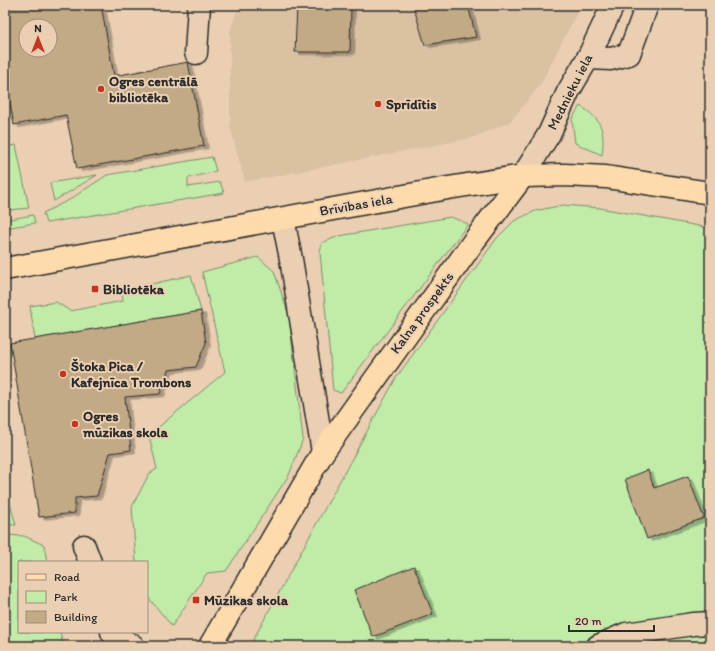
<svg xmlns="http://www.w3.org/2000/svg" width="715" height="651" font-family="Itim,sans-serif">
  <defs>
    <filter id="shadow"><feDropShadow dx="4.5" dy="2.5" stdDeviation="0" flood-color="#0004"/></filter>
  </defs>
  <rect width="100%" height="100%" fill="#ebcfb2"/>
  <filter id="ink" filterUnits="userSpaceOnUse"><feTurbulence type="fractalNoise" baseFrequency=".025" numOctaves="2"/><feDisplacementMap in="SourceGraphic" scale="8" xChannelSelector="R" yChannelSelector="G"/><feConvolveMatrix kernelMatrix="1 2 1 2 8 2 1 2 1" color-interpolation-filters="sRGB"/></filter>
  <g filter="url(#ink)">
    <path fill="#dac1a2" d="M239 5H581L540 85 510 122 472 138 245 182 230 126V32Z"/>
    <g fill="#c1eca8" stroke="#768c6a">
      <path d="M580 106C602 119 605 130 602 155L575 143 572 119Z"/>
      <path d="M16 145 29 208 10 210 5 209V147Z"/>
      <path d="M212 157 216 171 188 178V187L220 182 224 193 46 223 43 213 69 200 107 175Z"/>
      <path d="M97 175 54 201 50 183Z"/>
      <path d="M563 205 600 208 710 228V646H254L253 640 396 378 497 238 514 221 535 211Z"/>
      <path d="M33 215 35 223 5 228V220Z"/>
      <path d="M451 217 468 224 341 393 333 390 320 252 322 243 339 236Z"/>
      <path d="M258 257 274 271 289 316 303 439 289 475 226 571 207 573 172 626 147 596V562H136L132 507 149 474 157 469 149 435 225 372 202 272Z"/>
      <path d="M191 275 201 311 35 339 30 306 56 302 70 311 123 301 122 291Z"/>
      <path d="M9 500 16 525 5 524V502Z"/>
      <path d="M5 535 24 536 44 545 47 562H19V632H60L62 641 66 646H5Z"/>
    </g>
    <g fill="#c1aa85" stroke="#2b2b2b" fill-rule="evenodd" filter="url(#shadow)">
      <path d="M5 5H101L114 76 188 62 204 146 77 169 66 115 14 125 5 76ZM26 26H50V50H26Z"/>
      <path d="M297 5H351L350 52H295Z"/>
      <path d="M413 5H468L476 37 425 45Z"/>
      <path d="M201 311 206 343 196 367 168 370 160 394 125 397 131 450 110 453 97 496 75 498V513L39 517 10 343Z"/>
      <path d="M648 470 654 488 688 476 704 518 647 539 625 479Z"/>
      <path d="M414 566 433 614 373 637 354 590Z"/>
    </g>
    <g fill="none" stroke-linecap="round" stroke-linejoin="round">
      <g stroke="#2b2b2b" stroke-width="25">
        <g id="minor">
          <path d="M196 53 199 5"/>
          <path d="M588 58 611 59 629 54 647 5"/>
          <path d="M523 176 549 134 568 92 588 58 613 5"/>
          <path d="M283 219 291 259 323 452"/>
          <path d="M84 546 90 562"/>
          <path d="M112 632 113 634 133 646"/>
          <path d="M598 646 626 634 693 624 710 623"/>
        </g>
      </g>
      <g stroke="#2b2b2b" stroke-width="25">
        <g id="major">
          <path d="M5 269 448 188 523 176 565 175 606 177 710 193"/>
          <path d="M210 646 323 452 474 241 523 176"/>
        </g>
      </g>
      <use href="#minor" stroke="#ebcfb2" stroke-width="22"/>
      <use href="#major" stroke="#fedbac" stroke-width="22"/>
    </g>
  </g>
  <g fill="#c8321e" stroke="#ebcfb2" stroke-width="1.5">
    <circle cx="101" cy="89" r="4"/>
    <circle cx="378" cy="104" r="4"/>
    <rect x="91" y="285" width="8" height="8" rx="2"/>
    <circle cx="63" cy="374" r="4"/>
    <circle cx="75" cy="424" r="4"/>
    <rect x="192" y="596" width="8" height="8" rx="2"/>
  </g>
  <g text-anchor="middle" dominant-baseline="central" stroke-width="4" stroke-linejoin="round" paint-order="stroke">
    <g font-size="14" font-weight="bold" fill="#2b2b2b" stroke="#ebcfb2" text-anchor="start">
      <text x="109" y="81">Ogres centrālā<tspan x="109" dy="16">bibliotēka</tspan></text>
      <text x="386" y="104">Sprīdītis</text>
      <text x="103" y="289">Bibliotēka</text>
      <text x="71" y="366">Štoka Pica /<tspan x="71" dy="16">Kafejnīca Trombons</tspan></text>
      <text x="83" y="416">Ogres<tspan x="83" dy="16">mūzikas skola</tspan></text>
      <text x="204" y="600">Mūzikas skola</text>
    </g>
    <g font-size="14" fill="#2b2b2b" stroke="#ebcfb2">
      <text transform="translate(570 92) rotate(-63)">Mednieku iela</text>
      <text transform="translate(356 205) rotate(-10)">Brīvības iela</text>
      <text transform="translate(422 313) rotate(-54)">Kalna prospekts</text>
    </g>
  </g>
  <rect width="715" height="651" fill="none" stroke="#ebcfb2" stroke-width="20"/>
  <rect x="10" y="10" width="695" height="631" fill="none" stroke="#2b2b2b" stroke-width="1.5" filter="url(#ink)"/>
  <rect x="18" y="561" width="130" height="72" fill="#ebcfb2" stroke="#9e8d7c"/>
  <rect x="26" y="574" width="20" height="6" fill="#fedbac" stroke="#9e8d7c"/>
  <text x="54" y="581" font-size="12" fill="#2b2b2b">Road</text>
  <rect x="26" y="591" width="20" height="12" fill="#c1eca8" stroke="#9e8d7c"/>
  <text x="54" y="601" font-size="12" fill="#2b2b2b">Park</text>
  <rect x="26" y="611" width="20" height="12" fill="#c1aa85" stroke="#9e8d7c"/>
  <text x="54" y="621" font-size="12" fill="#2b2b2b">Building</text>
  <g transform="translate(38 38)"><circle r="19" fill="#ebcfb2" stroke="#9e8d7c"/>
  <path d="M0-3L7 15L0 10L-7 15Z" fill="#c8321e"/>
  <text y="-6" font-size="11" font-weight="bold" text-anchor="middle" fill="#2b2b2b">N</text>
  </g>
  <path d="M569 625v6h85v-6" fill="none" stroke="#2b2b2b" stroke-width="2"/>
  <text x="575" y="625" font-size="12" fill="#2b2b2b" stroke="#ebcfb2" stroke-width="3" paint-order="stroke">20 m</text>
</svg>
